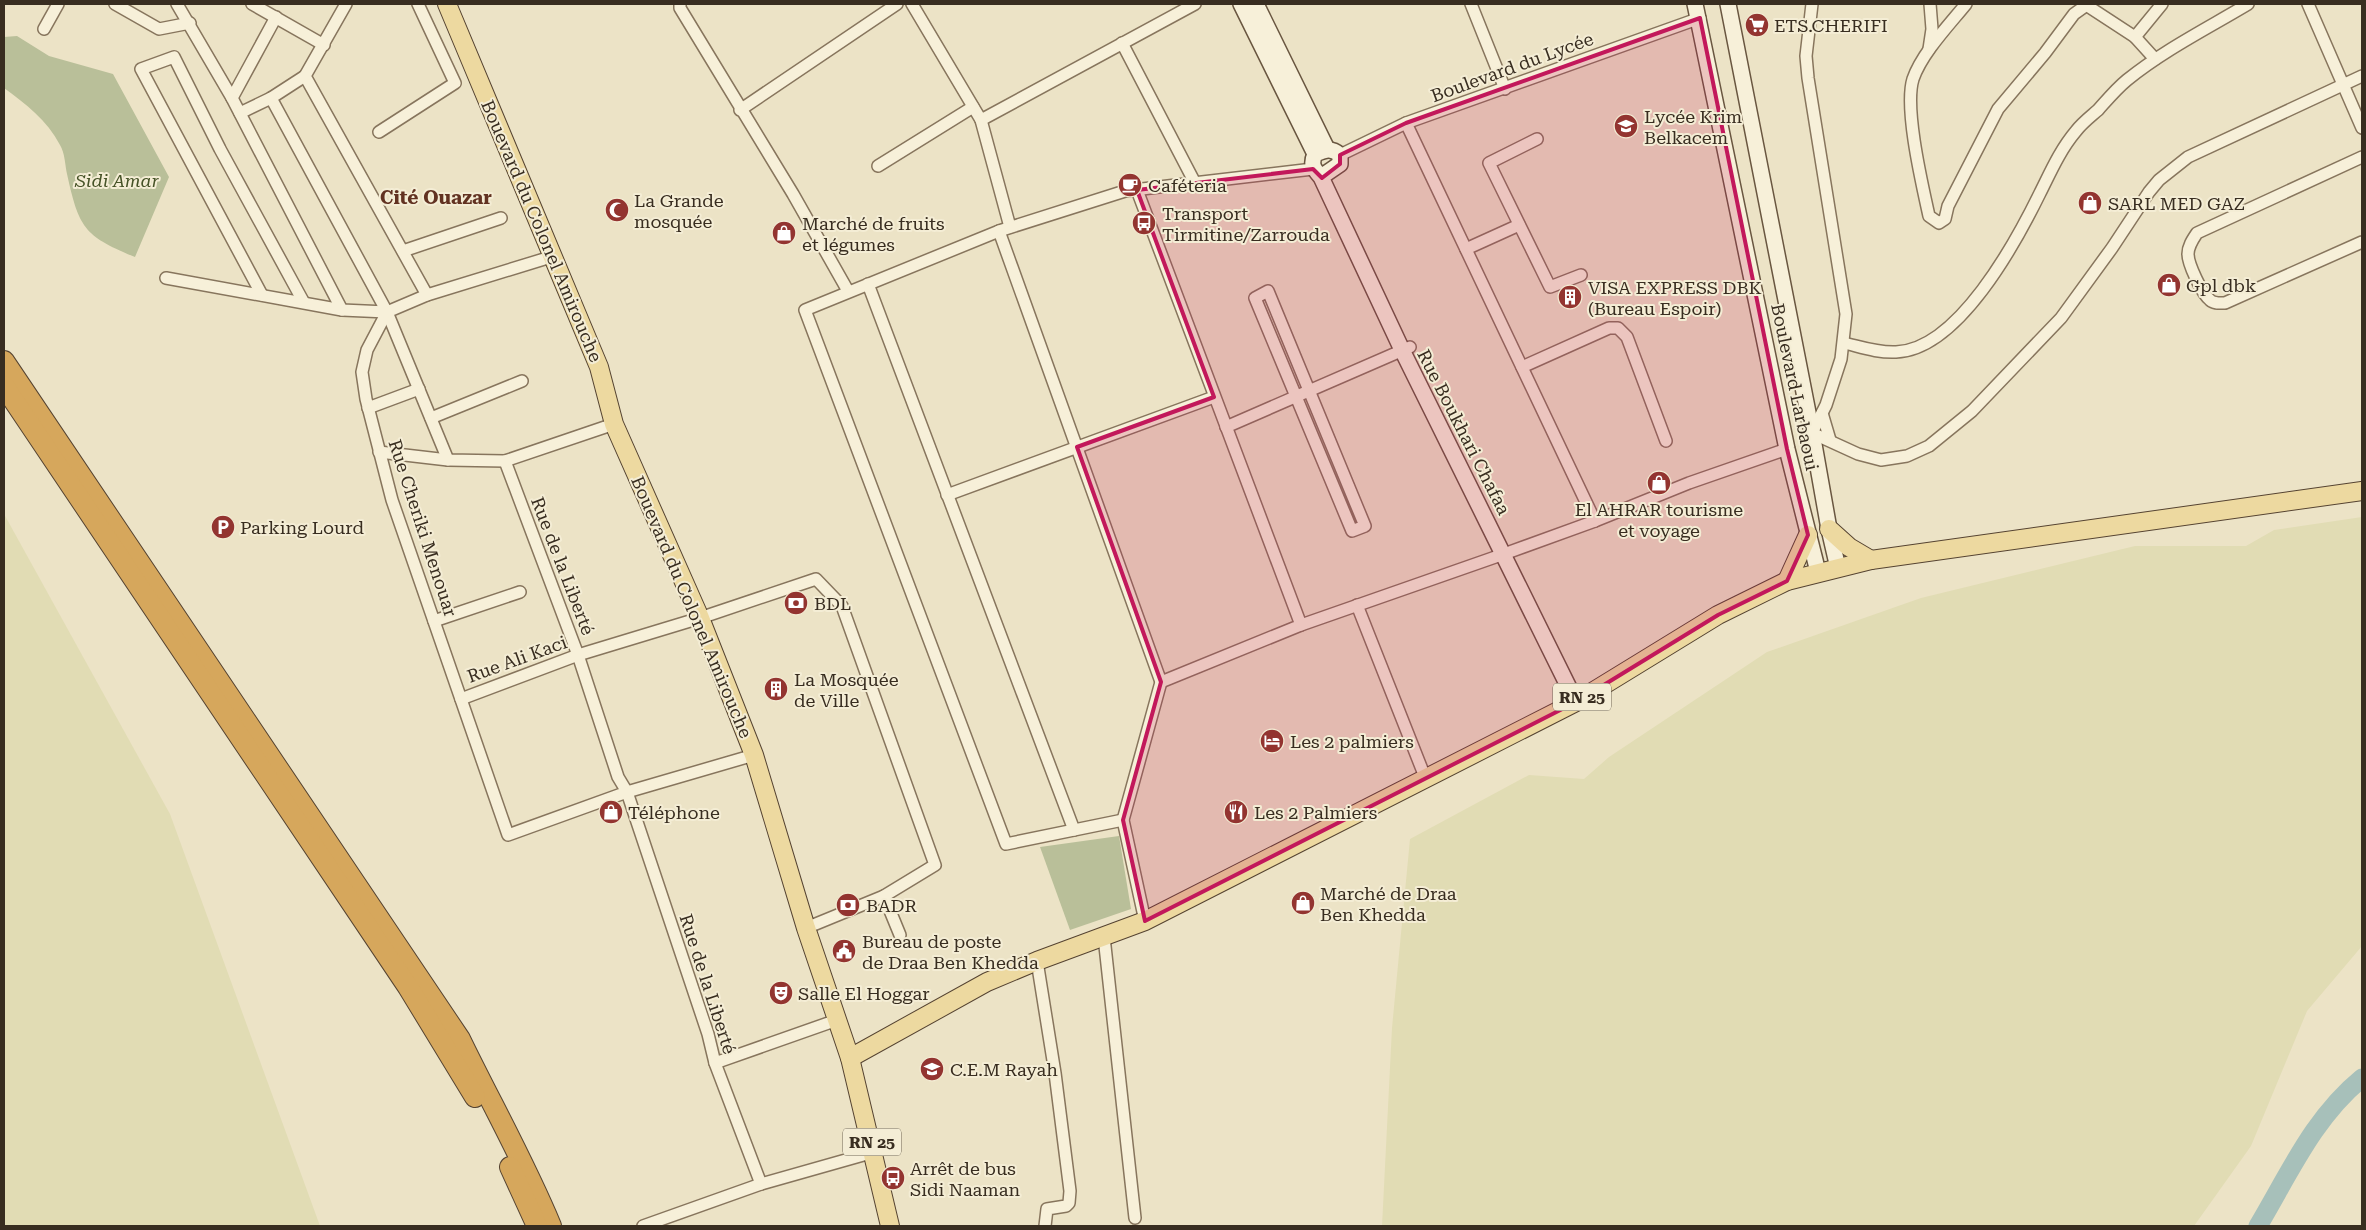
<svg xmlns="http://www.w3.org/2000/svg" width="2366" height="1230" font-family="'Roboto Serif',serif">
  <rect width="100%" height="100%" fill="#ece3c6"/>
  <g fill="#e1dcb4">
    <path d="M4 514 170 814 320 1226H4Z"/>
    <path d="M2362 517V946L2307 1011 2251 1146 2194 1226H1382L1392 1028 1410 839 1529 775 1584 779 1609 757 1767 652 1921 598 2135 546H2246L2274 530Z"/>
  </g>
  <g fill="#b9bf99">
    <path d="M17 36 49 56 113 74 169 177 135 257C84 236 79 228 67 174 65 165 65 153 60 145 47 120 26 104 4 88V37Z"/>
    <path d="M1119 836 1131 909 1070 930 1040 847Z"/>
  </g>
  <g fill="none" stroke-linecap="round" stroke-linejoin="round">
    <path stroke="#a7c0ba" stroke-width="19" d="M2258 1226C2289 1174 2314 1117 2362 1078"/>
    <g stroke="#87755d" stroke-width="14">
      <g id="street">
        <path d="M115 4 159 29 190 23"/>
        <path d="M177 4 232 98 342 310"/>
        <path d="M252 4 324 45"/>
        <path d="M346 4 305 76 427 295"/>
        <path d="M680 4V8L793 194 848 291"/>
        <path d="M912 4 981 120 1010 227"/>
        <path d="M1471 4 1505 89"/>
        <path d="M1812 4 1806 56 1808 78 1846 314 1841 359 1826 405 1812 433 1858 454 1881 460 1907 456 1929 446 1972 411 2061 318 2112 248 2149 192 2159 180 2188 157 2362 76"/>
        <path d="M1966 4C1949 25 1922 53 1913 79 1904 108 1922 184 1929 216L1939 223 1945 219 1948 206 1998 109 2045 53 2074 14 2088 4"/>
        <path d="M2308 4 2362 128"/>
        <path d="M2086 5 2135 37 2155 59"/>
        <path d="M44 29 58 4"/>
        <path d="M2135 37 2162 4"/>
        <path d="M1122 43 1195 183"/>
        <path d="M1929 49 1932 29 1930 4"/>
        <path d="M232 98 276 17"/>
        <path d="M271 98 387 312 448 460"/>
        <path d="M740 110 897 4"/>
        <path d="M240 113 271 98 305 76"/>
        <path d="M981 120 1195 4"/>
        <path d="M1406 123 1595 521"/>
        <path d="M379 132 455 83 418 4"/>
        <path d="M1537 139 1489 163 1550 287 1581 275"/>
        <path d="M1340 155 1406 123 1700 18"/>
        <path d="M2362 157 2197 233C2193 239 2188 246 2188 254 2188 264 2202 294 2210 300 2214 304 2220 303 2225 303L2362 242"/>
        <path d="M878 166 973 107"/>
        <path d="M999 231 1161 682 1301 625 1137 190"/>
        <path d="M1466 249 1519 225"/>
        <path d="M403 251 501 218"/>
        <path d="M554 256 427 295 387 312 367 350 362 372 366 399 392 500 508 835 627 792 618 777 578 655 505 461 614 424"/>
        <path d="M166 278 342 310 387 312"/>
        <path d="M868 284 1074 830"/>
        <path d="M1268 291 1365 526 1352 531 1255 298Z"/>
        <path d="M262 295 141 69 174 57 220 149 303 301"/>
        <path d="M1844 343C1861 347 1878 353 1896 352 1958 350 2016 242 2040 193 2051 171 2060 150 2076 131 2082 123 2090 117 2098 110 2107 100 2116 89 2127 80 2164 50 2208 28 2248 4"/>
        <path d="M1522 367 1609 328H1618L1627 337 1666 441"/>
        <path d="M368 408 419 389"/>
        <path d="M1822 413 1830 440"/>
        <path d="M431 418 522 381"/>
        <path d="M1226 427 1410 347"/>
        <path d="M379 452 448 460 505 461"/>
        <path d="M947 495 1214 397"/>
        <path d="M1357 605 1425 777"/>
        <path d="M434 621 520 592"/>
        <path d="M1301 625 1504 554 1595 521 1689 483 1787 449"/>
        <path d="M461 699 578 655 700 618 816 579 842 606 935 865 884 896"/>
        <path d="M754 755 627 792 708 1034 715 1063 761 1184"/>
        <path d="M1123 820 1006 844 805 310 999 231 1125 191 1313 169"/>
        <path d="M1145 921 1123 820 1161 682"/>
        <path d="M806 928 884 896 900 935"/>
        <path d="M1104 937 1135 1218"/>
        <path d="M1037 961 1055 1073 1070 1191 1069 1203 1066 1206 1047 1209 1045 1226"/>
        <path d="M715 1063 837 1020"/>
        <path d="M643 1226 761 1184 874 1152"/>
      </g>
    </g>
    <g stroke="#695640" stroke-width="18">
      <g id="secondary">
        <path d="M1241 4 1315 154"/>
        <path d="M1256 4 1327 149"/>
        <path d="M1695 4 1787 449 1818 572"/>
        <path d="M1728 4 1812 433 1829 529 1838 568"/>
        <path d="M1321 177 1340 164V155C1331 147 1325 150 1315 154 1310 165 1314 169 1321 177L1403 352 1576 702"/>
      </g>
    </g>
    <g stroke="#554331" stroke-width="20">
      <g id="primary">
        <path d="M447 4 599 367 614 424 700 618 754 755 806 928 850 1058 890 1226"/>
        <path d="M1829 529 1849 547 1871 560"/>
        <path d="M1787 581 1808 535"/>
        <path d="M850 1058 987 982 1037 961 1145 921 1576 702 1718 615 1787 581 1871 560 2362 491"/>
      </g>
    </g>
    <g stroke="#554331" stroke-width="22">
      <g id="highway">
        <path d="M4 361 460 1039C490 1101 525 1163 551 1226"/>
        <path d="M4 386 408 987 475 1097"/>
        <path d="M510 1167 537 1226"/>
      </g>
    </g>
    <use href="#street" stroke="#f7f0d9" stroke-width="11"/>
    <use href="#secondary" stroke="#f7f0d9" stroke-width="15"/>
    <use href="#primary" stroke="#edd9a0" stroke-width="18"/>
    <use href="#highway" stroke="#d6a75c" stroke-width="20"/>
  </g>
  <path fill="#c2185b" fill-opacity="0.2" stroke="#c2185b" stroke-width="4" stroke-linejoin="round" d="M1700 18 1787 449 1808 535 1787 581 1718 615 1576 702 1145 921 1123 820 1161 682 1077 447 1214 397 1137 190 1313 169 1322 178 1340 164V155L1406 123Z"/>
  <defs>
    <g id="supermarket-disc" transform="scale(1.25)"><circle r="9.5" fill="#933430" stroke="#f4edd5"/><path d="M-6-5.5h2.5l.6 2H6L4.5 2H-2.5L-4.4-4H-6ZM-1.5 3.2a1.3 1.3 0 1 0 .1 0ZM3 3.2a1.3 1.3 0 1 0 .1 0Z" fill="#fff"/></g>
    <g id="school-disc" transform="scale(1.25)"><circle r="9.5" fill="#933430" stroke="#f4edd5"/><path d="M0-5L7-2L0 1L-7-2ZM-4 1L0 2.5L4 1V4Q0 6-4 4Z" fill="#fff"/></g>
    <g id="cafe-disc" transform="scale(1.25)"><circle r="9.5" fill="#933430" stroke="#f4edd5"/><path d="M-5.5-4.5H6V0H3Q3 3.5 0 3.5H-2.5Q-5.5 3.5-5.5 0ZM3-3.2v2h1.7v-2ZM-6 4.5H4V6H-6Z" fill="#fff"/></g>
    <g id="shop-disc" transform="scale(1.25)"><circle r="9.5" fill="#933430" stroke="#f4edd5"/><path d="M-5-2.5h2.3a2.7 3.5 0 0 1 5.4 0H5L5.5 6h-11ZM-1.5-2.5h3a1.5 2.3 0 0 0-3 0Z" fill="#fff"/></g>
    <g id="mosque-disc" transform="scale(1.25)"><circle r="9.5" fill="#933430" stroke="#f4edd5"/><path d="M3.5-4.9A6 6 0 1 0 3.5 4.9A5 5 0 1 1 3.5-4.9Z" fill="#fff"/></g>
    <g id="bus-disc" transform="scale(1.25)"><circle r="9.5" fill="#933430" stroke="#f4edd5"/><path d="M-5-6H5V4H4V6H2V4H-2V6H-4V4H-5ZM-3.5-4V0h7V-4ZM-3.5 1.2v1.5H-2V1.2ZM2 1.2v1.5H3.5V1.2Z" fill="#fff"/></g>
    <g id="building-disc" transform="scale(1.25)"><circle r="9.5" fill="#933430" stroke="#f4edd5"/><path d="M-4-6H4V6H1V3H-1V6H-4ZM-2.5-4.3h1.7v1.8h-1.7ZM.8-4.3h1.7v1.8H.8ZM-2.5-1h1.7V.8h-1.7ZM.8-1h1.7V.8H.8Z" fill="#fff"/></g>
    <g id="parking-disc" transform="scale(1.25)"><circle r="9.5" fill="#933430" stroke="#f4edd5"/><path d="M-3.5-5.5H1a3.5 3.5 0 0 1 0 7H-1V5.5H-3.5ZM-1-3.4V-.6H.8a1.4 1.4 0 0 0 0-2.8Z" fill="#fff"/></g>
    <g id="bank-disc" transform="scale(1.25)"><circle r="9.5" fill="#933430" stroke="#f4edd5"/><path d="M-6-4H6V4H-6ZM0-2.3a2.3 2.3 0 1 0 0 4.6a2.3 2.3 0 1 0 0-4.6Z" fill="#fff"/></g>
    <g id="hotel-disc" transform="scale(1.25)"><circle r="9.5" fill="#933430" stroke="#f4edd5"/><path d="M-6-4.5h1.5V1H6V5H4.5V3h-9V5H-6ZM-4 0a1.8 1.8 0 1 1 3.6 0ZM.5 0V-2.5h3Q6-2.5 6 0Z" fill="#fff"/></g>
    <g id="restaurant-disc" transform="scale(1.25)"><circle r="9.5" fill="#933430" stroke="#f4edd5"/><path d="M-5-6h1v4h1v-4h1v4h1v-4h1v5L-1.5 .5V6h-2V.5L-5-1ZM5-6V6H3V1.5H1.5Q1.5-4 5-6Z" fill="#fff"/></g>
    <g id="civic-disc" transform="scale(1.25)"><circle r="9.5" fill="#933430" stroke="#f4edd5"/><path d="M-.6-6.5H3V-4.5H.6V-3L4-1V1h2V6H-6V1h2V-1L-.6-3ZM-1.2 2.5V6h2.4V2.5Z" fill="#fff"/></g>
    <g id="theatre-disc" transform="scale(1.25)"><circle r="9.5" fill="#933430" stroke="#f4edd5"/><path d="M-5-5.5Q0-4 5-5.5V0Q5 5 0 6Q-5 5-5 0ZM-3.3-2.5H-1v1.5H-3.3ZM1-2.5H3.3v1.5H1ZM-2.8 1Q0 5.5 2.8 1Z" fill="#fff"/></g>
  </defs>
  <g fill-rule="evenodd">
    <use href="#supermarket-disc" x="1757" y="25"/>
    <use href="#school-disc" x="1626" y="126"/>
    <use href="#cafe-disc" x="1130" y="185"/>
    <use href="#shop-disc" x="2090" y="203"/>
    <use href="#mosque-disc" x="617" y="210"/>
    <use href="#bus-disc" x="1144" y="223"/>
    <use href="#shop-disc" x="784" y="233"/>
    <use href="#shop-disc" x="2169" y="285"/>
    <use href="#building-disc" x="1570" y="297"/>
    <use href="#shop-disc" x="1659" y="483"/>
    <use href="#parking-disc" x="223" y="527"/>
    <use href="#bank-disc" x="796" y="603"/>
    <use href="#building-disc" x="776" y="689"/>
    <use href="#hotel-disc" x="1272" y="741"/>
    <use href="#shop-disc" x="611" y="812"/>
    <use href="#restaurant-disc" x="1236" y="812"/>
    <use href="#shop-disc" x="1303" y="903"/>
    <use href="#bank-disc" x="848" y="905"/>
    <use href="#civic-disc" x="844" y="951"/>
    <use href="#theatre-disc" x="781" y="993"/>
    <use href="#school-disc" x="932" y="1069"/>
    <use href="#bus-disc" x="893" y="1178"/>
  </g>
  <g text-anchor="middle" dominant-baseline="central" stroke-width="4" stroke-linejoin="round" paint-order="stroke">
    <g fill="#f4edd5" stroke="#706756" stroke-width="1">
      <rect x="1553" y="683.5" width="58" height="27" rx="4"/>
      <rect x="843" y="1128.5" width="58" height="27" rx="4"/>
    </g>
    <g font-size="16" font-weight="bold" fill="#382d20">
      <text x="1582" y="697">RN 25</text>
      <text x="872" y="1142">RN 25</text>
    </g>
    <g font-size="18" fill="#382d20" stroke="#f4edd5" text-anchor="start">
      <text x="1774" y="25">ETS.CHERIFI</text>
      <text x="1644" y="116">Lycée Krim<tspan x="1644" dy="21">Belkacem</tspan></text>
      <text x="1148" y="185">Caféteria</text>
      <text x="634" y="200">La Grande<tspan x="634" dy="21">mosquée</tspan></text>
      <text x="2108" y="203">SARL MED GAZ</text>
      <text x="1162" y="213">Transport<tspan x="1162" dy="21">Tirmitine/Zarrouda</tspan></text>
      <text x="802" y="223">Marché de fruits<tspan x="802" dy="21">et légumes</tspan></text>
      <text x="2186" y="285">Gpl dbk</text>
      <text x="1588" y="287">VISA EXPRESS DBK<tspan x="1588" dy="21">(Bureau Espoir)</tspan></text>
      <text x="1659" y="509" text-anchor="middle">El AHRAR tourisme<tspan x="1659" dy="21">et voyage</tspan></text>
      <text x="240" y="527">Parking Lourd</text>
      <text x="814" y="603">BDL</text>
      <text x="794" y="679">La Mosquée<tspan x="794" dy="21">de Ville</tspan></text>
      <text x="1290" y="741">Les 2 palmiers</text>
      <text x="628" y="812">Téléphone</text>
      <text x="1254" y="812">Les 2 Palmiers</text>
      <text x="1320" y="893">Marché de Draa<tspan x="1320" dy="21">Ben Khedda</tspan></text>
      <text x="866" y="905">BADR</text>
      <text x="862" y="941">Bureau de poste<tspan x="862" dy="21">de Draa Ben Khedda</tspan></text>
      <text x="798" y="993">Salle El Hoggar</text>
      <text x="950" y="1069">C.E.M Rayah</text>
      <text x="910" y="1168">Arrêt de bus<tspan x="910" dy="21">Sidi Naaman</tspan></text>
    </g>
    <g font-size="18" fill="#382d20" stroke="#f4edd5">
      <text transform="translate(1512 67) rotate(-20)">Boulevard du Lycée</text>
      <text transform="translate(542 231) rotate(67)">Bouevard du Colonel Amirouche</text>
      <text transform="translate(1795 387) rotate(78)">Boulevard Larbaoui</text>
      <text transform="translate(1464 432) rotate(63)">Rue Boukhari Chafaa</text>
      <text transform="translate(423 528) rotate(72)">Rue Cheriki Menouar</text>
      <text transform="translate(563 566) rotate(69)">Rue de la Liberté</text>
      <text transform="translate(692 607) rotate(67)">Bouevard du Colonel Amirouche</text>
      <text transform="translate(517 659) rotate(-20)">Rue Ali Kaci</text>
      <text transform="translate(708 984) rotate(72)">Rue de la Liberté</text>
    </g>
    <g font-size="18" font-style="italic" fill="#465327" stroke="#f4edd5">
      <text x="117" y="180">Sidi Amar</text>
    </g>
    <g font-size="19" font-weight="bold" fill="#623221" stroke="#f4edd5">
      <text x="436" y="197">Cité Ouazar</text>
    </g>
  </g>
  <rect width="2366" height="1230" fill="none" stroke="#382d20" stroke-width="10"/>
</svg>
